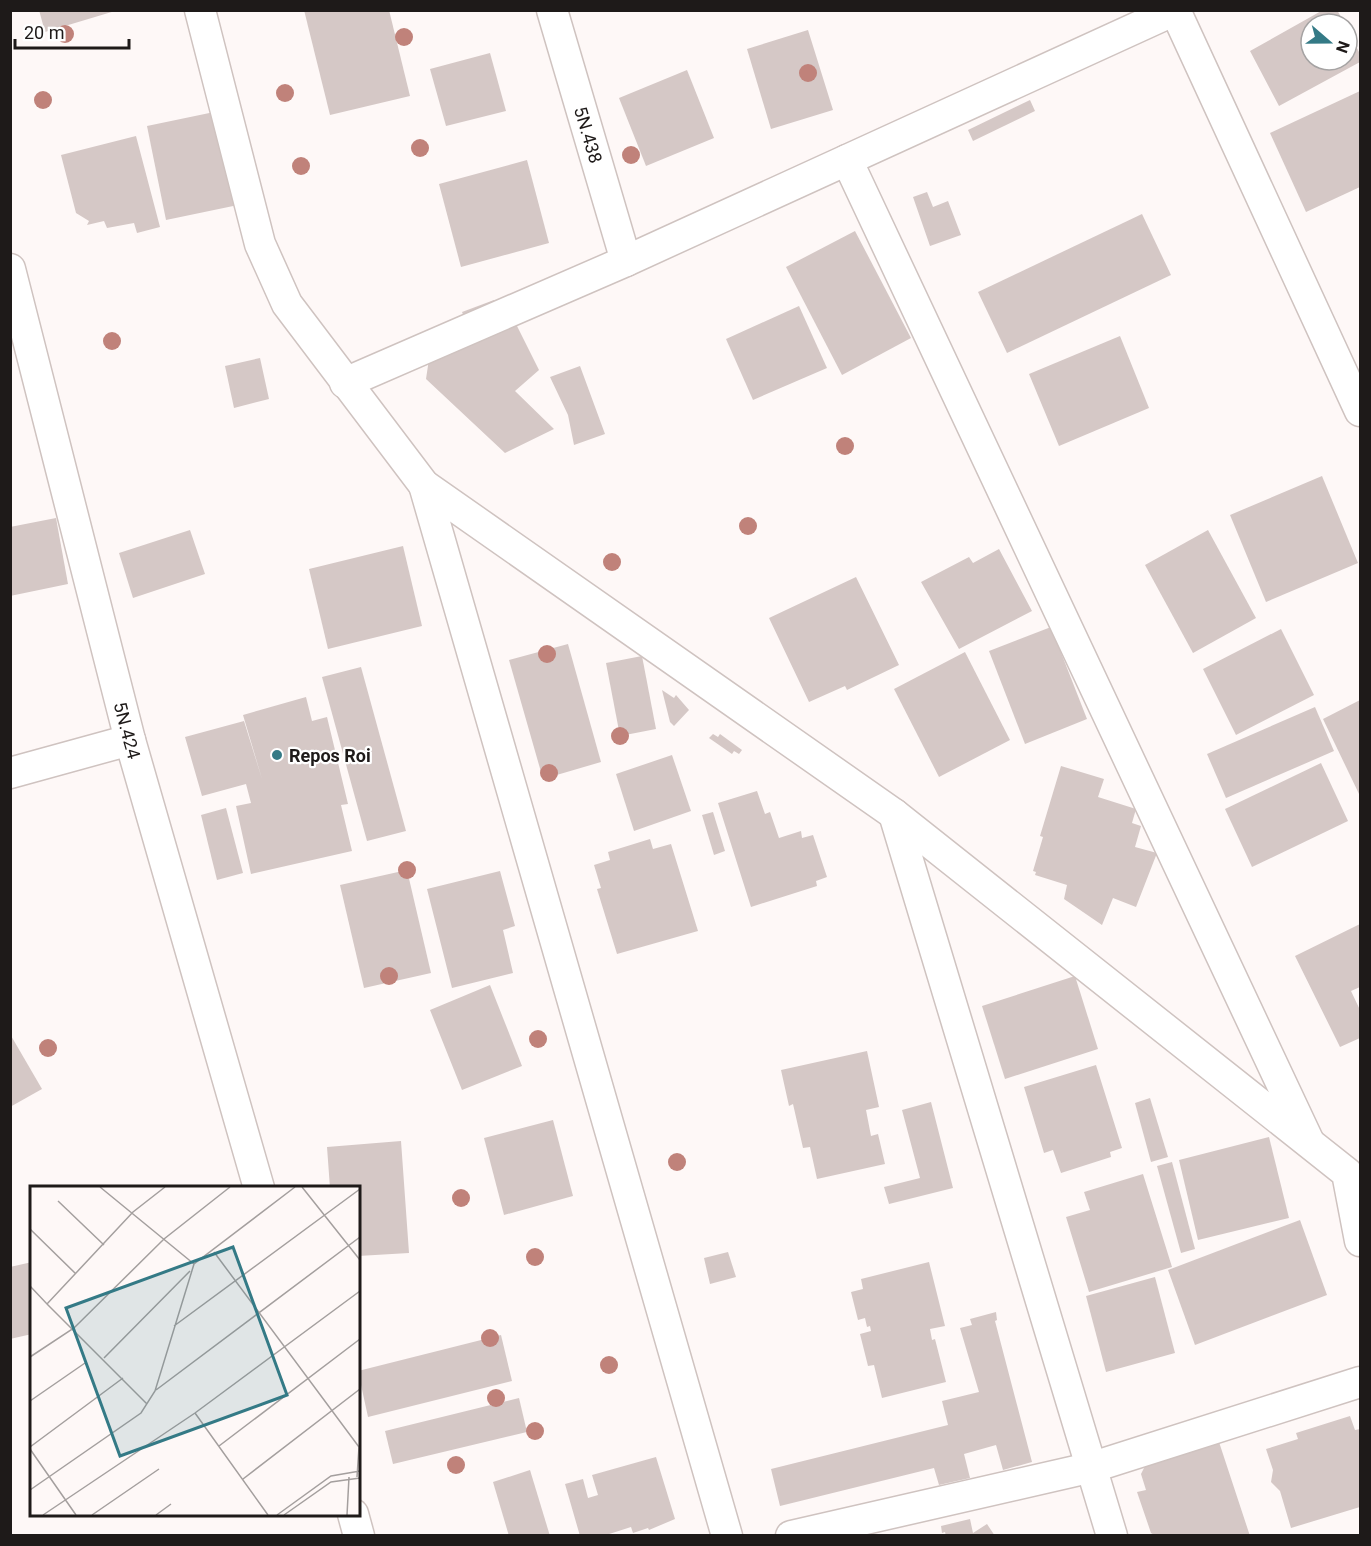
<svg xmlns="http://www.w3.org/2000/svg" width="1371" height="1546" font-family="Roboto,sans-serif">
  <rect width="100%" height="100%" fill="#fef8f7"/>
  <g fill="#d5c8c6">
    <path d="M39 10H115V11L45 32Z"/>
    <path d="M304 10H389L410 96 330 115Z"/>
    <path d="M1323 10H1337L1345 24H1311V60H1347V28L1360 54V62L1279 106 1250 51Z"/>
    <path d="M808 30 833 110 771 129 747 49Z"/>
    <path d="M490 53 506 111 446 126 430 69Z"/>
    <path d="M687 70 714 138 646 166 619 98Z"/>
    <path d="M1360 91V187L1306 212 1270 133Z"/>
    <path d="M1030 100 1035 111 973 141 968 130Z"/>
    <path d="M219 111 238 205 166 220 147 126Z"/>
    <path d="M136 136 160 227 137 233 134 223 107 228 104 221 87 225 89 221 76 213 61 155Z"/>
    <path d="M527 160 549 243 461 267 439 184Z"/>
    <path d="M927 192 933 207 948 201 961 235 930 246 913 197Z"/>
    <path d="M1142 214 1171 275 1007 353 978 292Z"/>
    <path d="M855 231 911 338 842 375 786 267Z"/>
    <path d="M494 300 498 312 467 324 462 312Z"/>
    <path d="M799 306 827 368 753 400 726 339Z"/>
    <path d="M515 322 539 370 515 391 554 429 505 453 426 379 429 359Z"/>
    <path d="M1120 336 1149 408 1059 446 1029 374Z"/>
    <path d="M260 358 269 399 234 408 225 366Z"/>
    <path d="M580 366 605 434 574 445 568 415 550 377Z"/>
    <path d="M1322 476 1358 563 1266 602 1230 515Z"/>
    <path d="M56 518 68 584 10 596V527Z"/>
    <path d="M190 530 205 574 133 598 119 553Z"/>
    <path d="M1208 530 1256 618 1193 653 1145 565Z"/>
    <path d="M403 546 422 626 328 649 309 569Z"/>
    <path d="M999 549 1032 611 959 649 921 582 969 557 973 563Z"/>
    <path d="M856 577 899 665 847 690 845 686 809 702 769 618Z"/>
    <path d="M1051 627 1087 719 1025 744 989 651Z"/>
    <path d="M1281 629 1314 695 1236 735 1203 669Z"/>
    <path d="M568 644 601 762 543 779 509 660Z"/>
    <path d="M965 652 1010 740 939 777 894 689Z"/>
    <path d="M642 656 656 729 620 736 606 663Z"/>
    <path d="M361 667 406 831 367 841 322 677Z"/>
    <path d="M662 690 674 698 676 695 689 710 674 726 670 722Z"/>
    <path d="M306 697 312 721 327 717 348 804 341 805 352 851 251 874 236 806 251 803 246 784 202 796 185 737 244 721 262 779 243 715Z"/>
    <path d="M1360 700V796L1323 719Z"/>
    <path d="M1315 707 1334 751 1226 798 1207 754Z"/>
    <path d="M713 734 718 737 720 734 742 750 739 754 734 751 732 754 709 738Z"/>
    <path d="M672 755 691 811 634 831 616 774Z"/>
    <path d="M1321 763 1348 821 1252 867 1225 809Z"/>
    <path d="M1061 766 1104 779 1098 797 1136 809 1132 823 1141 826 1135 847 1157 853 1136 907 1113 898 1102 925 1064 899 1067 885 1035 875 1036 872 1033 871 1043 837 1040 836Z"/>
    <path d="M757 791 765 814 770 812 779 838 801 831 802 838 813 835 827 877 816 881 817 886 751 907 718 803Z"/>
    <path d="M226 808 243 873 217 880 201 815Z"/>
    <path d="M713 812 725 851 714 855 702 815Z"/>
    <path d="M650 839 653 849 671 844 698 931 617 954 597 889 601 888 594 865 610 860 608 852Z"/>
    <path d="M407 870 431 973 364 988 340 885Z"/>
    <path d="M500 871 515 926 503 930 513 973 452 988 427 889Z"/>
    <path d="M1360 924V987L1351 991 1360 1010V1038L1340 1047 1295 956Z"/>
    <path d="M1075 976 1098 1049 1005 1079 982 1006Z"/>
    <path d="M490 985 522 1066 462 1090 430 1010Z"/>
    <path d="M10 1034 42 1089 10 1107Z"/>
    <path d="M867 1051 879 1107 866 1110 871 1136 878 1134 885 1164 817 1179 810 1147 803 1148 793 1104 789 1106 781 1070Z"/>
    <path d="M1096 1065 1122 1148 1110 1152 1111 1157 1061 1173 1053 1150 1044 1153 1024 1087Z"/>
    <path d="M1150 1098 1168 1157 1151 1162 1135 1103Z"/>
    <path d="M931 1102 953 1188 889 1204 884 1187 920 1178 902 1110Z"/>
    <path d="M553 1120 573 1196 504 1215 484 1138Z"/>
    <path d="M1269 1137 1289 1218 1198 1240 1179 1160Z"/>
    <path d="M401 1141 409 1253 358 1256V1188H330L327 1147Z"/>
    <path d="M1172 1162 1195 1249 1181 1253 1157 1166Z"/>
    <path d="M1143 1174 1172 1267 1089 1292 1066 1217 1090 1210 1084 1192Z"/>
    <path d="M1300 1220 1327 1295 1195 1345 1168 1270Z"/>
    <path d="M728 1252 736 1277 710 1284 704 1258Z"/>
    <path d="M32 1262V1334L10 1339V1267Z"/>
    <path d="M929 1262 945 1326 930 1329 932 1340 935 1339 946 1382 882 1398 874 1365 868 1366 860 1334 871 1331 870 1326 867 1327 865 1318 858 1320 851 1292 863 1289 861 1279Z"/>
    <path d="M1155 1277 1175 1353 1106 1372 1086 1296Z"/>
    <path d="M996 1312 997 1320 995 1321 1032 1462 1003 1470 996 1445 964 1454 970 1478 939 1485 934 1468 780 1506 771 1469 948 1425 942 1401 979 1392 960 1328 972 1325 970 1319Z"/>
    <path d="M501 1335 512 1381 368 1417 358 1371Z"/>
    <path d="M519 1398 527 1432 393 1464 385 1431Z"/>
    <path d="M1350 1416 1355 1430 1360 1429V1507L1291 1528 1280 1491 1271 1482 1273 1470 1266 1449 1298 1439 1296 1433Z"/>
    <path d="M1219 1442 1250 1536H1156L1151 1533 1137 1492 1146 1490 1141 1474 1145 1466Z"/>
    <path d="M656 1457 675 1519 649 1530 648 1528 633 1533 631 1527 603 1536H580L565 1484 583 1479 588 1498 598 1495 592 1475Z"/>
    <path d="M530 1470 550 1536H509L493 1482Z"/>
    <path d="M970 1519 973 1533 987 1524 995 1536H946L945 1532 942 1533 941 1526Z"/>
  </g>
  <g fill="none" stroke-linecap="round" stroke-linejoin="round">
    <g stroke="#cfc3c0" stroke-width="33">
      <g id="minor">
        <path d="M200 10 260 244 287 304 424 485 894 814 1347 1173 1360 1241"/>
        <path id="s1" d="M552 10 626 261"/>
        <path d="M1175 10 1360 411"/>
        <path d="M847 160 1308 1140"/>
        <path id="s2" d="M10 269 130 740 259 1188"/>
        <path d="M345 383 626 261 1175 10"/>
        <path d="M424 485 727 1536"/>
        <path d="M10 773 130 740"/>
        <path d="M894 814 1112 1536"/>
        <path d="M353 1514 359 1536"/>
        <path d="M791 1536 1093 1467 1360 1382"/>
      </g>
    </g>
    <use href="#minor" stroke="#fff" stroke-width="30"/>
  </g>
  <g fill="#c0827a">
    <circle cx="65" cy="34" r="9"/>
    <circle cx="404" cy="37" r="9"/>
    <circle cx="808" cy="73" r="9"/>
    <circle cx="285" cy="93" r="9"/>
    <circle cx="43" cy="100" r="9"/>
    <circle cx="420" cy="148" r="9"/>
    <circle cx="631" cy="155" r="9"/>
    <circle cx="301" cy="166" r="9"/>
    <circle cx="112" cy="341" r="9"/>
    <circle cx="845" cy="446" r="9"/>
    <circle cx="748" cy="526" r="9"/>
    <circle cx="612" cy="562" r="9"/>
    <circle cx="547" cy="654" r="9"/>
    <circle cx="620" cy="736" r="9"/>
    <circle cx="549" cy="773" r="9"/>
    <circle cx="407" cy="870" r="9"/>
    <circle cx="389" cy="976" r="9"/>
    <circle cx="538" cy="1039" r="9"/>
    <circle cx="48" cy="1048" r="9"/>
    <circle cx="677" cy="1162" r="9"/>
    <circle cx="461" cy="1198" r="9"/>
    <circle cx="535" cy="1257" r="9"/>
    <circle cx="490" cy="1338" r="9"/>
    <circle cx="609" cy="1365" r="9"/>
    <circle cx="496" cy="1398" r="9"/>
    <circle cx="535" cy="1431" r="9"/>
    <circle cx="456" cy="1465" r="9"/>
  </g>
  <circle fill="#347a86" stroke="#fff" stroke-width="2" cx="277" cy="755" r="6"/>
  <g text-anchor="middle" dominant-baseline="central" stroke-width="4.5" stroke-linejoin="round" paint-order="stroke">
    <g font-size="18" fill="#1e1a19" stroke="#fff">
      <text stroke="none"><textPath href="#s1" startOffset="130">5N.438</textPath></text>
      <text stroke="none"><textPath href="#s2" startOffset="476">5N.424</textPath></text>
    </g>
    <g font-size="18" font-weight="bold" fill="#1e1a19" stroke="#fff" text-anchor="start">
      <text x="289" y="755">Repos Roi</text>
    </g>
  </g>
  <g transform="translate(30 1186)">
    <rect width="330" height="330" fill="#fef8f7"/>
    <path fill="none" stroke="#a49f9e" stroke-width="1.5" d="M70 1 164 78M272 1 330 74M28 15 74 59M0 43 46 88M184 66 329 261 327 291M0 100 17 118 103 26 135 1M17 118 117 218M144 140 330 3M0 171 44 142 134 53 200 1M74 172 160 85M126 204 330 51M0 215 55 177M165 227 238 329M189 260 330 153M0 261 93 192M0 263 46 329M213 293 330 203M0 304 111 227 125 205 164 78 265 1M13 329 165 227 330 105M62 329 129 283M126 329 141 318M247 329 301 290 330 285M254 329 301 296 330 292M317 329 319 291"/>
    <path fill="#347a86" fill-opacity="0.15" stroke="#347a86" stroke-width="3" d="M203 61 257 209 90 270 36 122Z"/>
    <rect width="330" height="330" fill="none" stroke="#1e1a19" stroke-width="3"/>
  </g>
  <rect width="1371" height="1546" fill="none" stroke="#1e1a19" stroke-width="24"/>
  <g transform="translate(1329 42) rotate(110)"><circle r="28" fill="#ffffff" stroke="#a5a3a3" stroke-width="1.5"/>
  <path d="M0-4.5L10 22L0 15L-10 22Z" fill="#347a86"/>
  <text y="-9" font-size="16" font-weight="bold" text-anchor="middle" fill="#1e1a19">N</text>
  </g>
  <path d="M15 39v9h114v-9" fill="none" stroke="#1e1a19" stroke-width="3"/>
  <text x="24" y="39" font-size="18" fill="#1e1a19" stroke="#ffffff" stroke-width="4.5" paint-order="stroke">20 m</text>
</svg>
